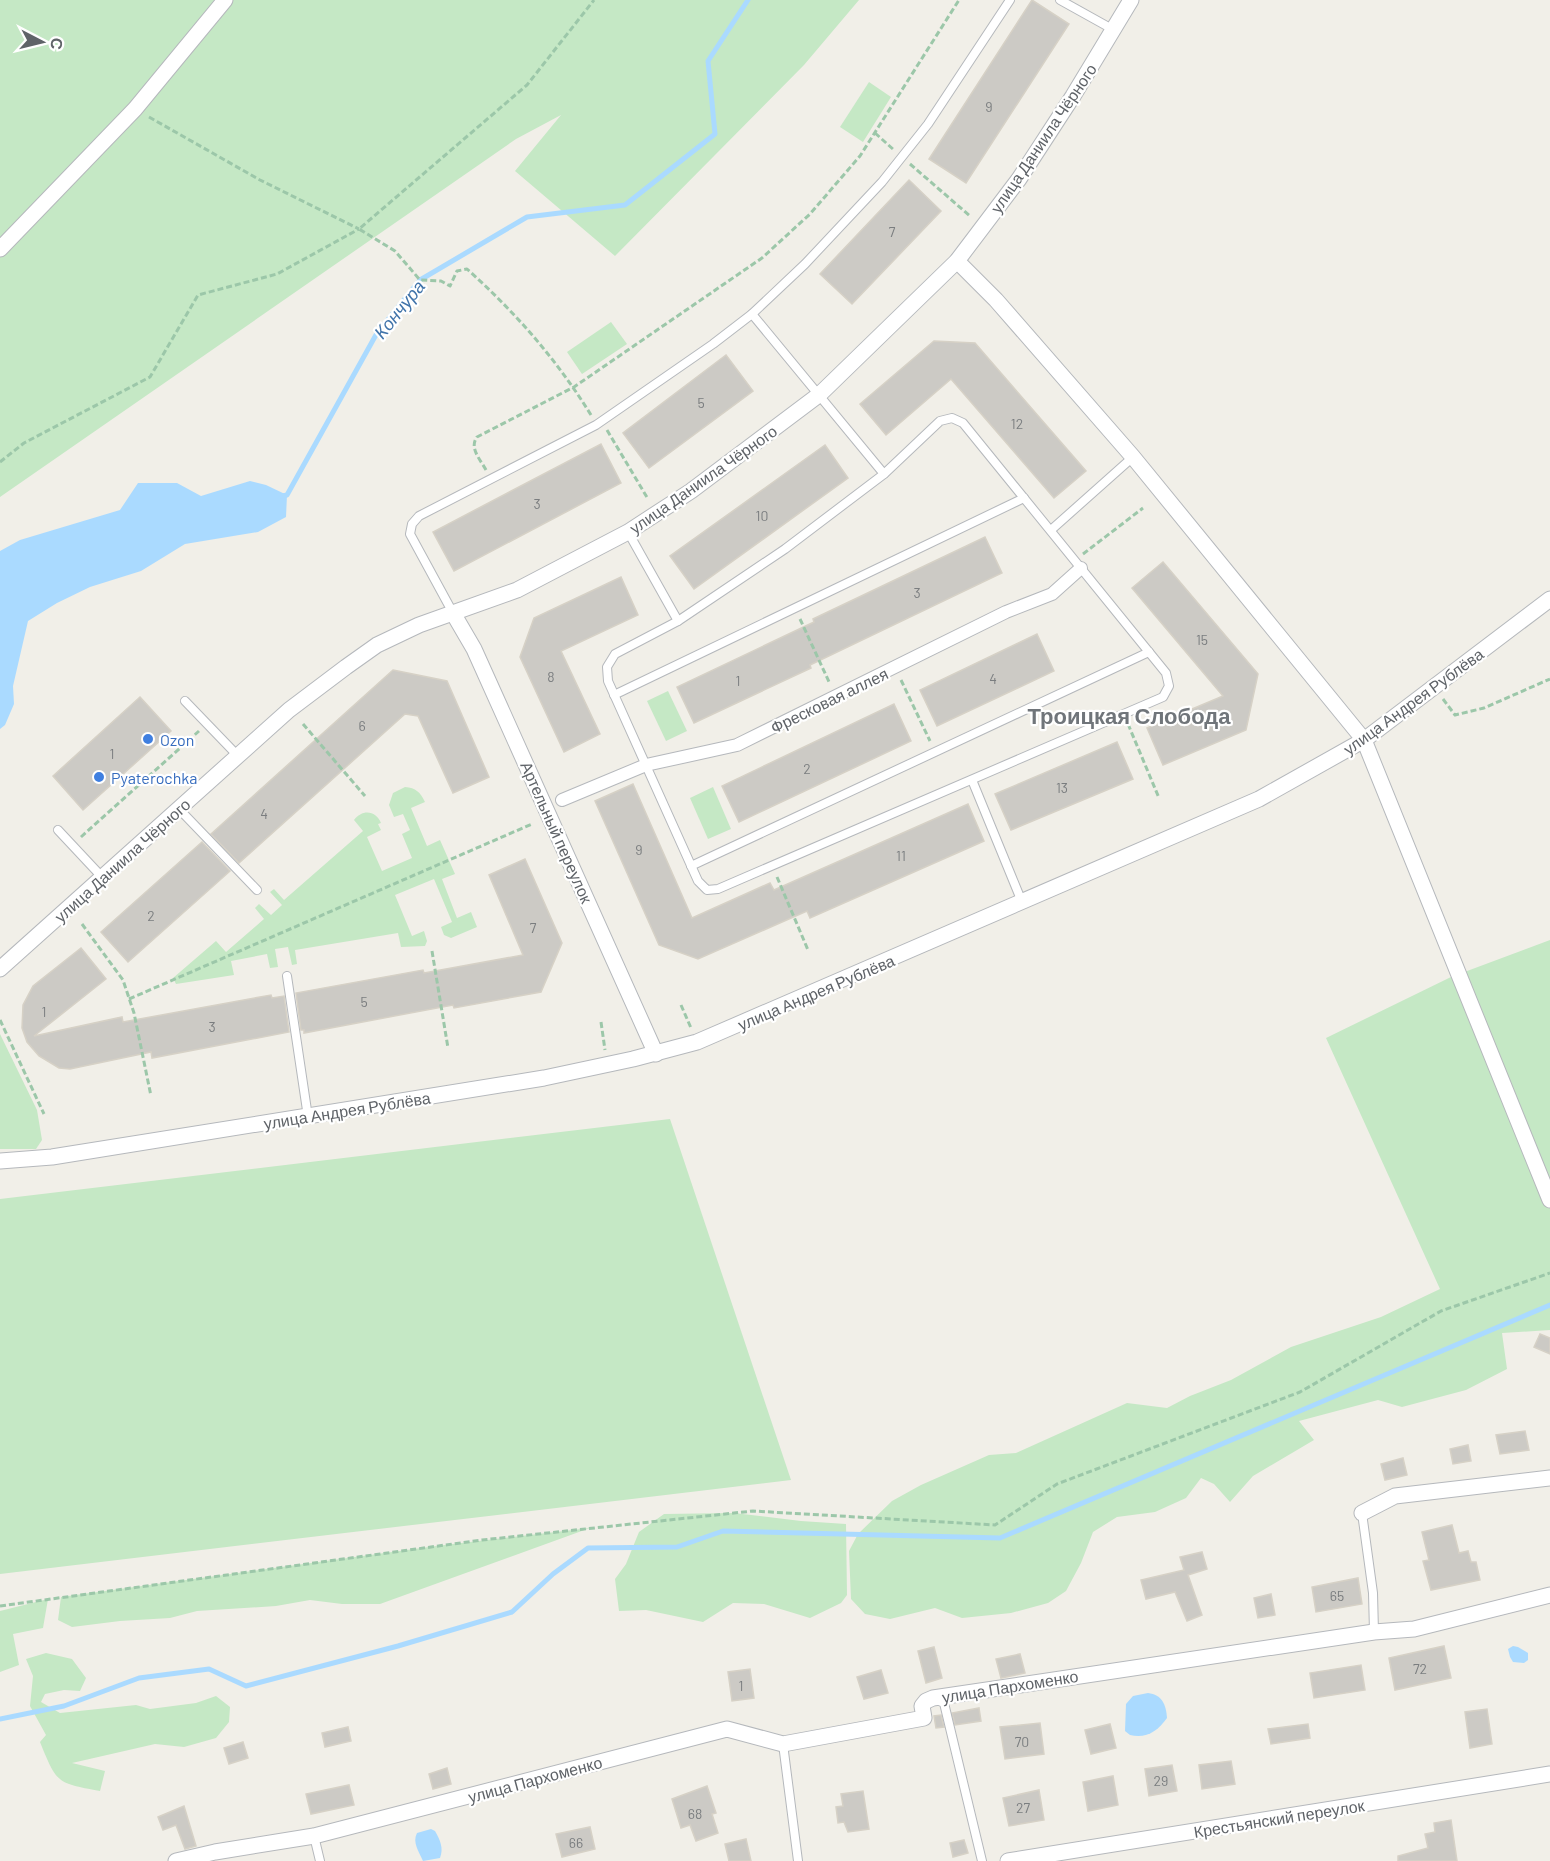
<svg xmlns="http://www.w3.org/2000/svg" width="1550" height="1861" font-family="Barlow,sans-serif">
  <rect width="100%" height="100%" fill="#f1efe8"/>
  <g fill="#c5e8c5">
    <path d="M0 0H859L804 65 615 256 515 171 561 115 516 139 0 497Z"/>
    <path d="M869 82 891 97 863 142 840 127Z"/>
    <path d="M611 322 627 344 582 374 567 352Z"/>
    <path d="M668 691 687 731 666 741 647 701Z"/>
    <path d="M405 787C416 788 420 792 425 802L411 808 427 846 440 840 455 874 442 879 457 918 471 912 477 927 451 938 444 935 441 927 452 922 434 879 395 895 412 936 424 931 427 941 425 946 401 947 398 933 295 950 297 964 292 965 288 947 275 949 278 967 270 968 267 954 231 961 234 975 176 984 173 978 216 941 226 952 264 919 255 908 259 904 271 915 282 905 270 892 274 889 284 900 363 831 354 820C362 809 376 810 381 823L378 824 381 830 367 837 382 871 412 858 402 834 410 830 403 814 394 817 389 805 393 793Z"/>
    <path d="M713 787 731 829 708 839 690 798Z"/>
    <path d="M1550 940V1330L1502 1333 1507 1369 1466 1390 1402 1407 1378 1400 1299 1421 1314 1440 1253 1476 1230 1502 1214 1484 1201 1478 1186 1498 1155 1512 1117 1517 1093 1532 1081 1563 1066 1591 1048 1603 1011 1613 962 1618 935 1608 890 1619 865 1614 851 1599 849 1551 858 1534 892 1501 921 1485 989 1455 1016 1453 1127 1403 1167 1408 1190 1396 1231 1380 1291 1347 1381 1317 1440 1289 1326 1038 1451 977Z"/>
    <path d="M0 1034 37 1110 42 1140 36 1149H0Z"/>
    <path d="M670 1119 791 1480 0 1574V1199Z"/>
    <path d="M734 1513 801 1521 846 1524 847 1595 841 1603 810 1618 764 1604 733 1603 703 1622 646 1610 619 1611 615 1579 626 1564 639 1532 664 1514Z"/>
    <path d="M590 1528 380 1604H342L310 1600 276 1606 197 1611 170 1618 120 1621 72 1627 58 1620 61 1597 436 1546Z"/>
    <path d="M48 1599 43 1628 13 1634 19 1665 0 1672V1611Z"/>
    <path d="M46 1653 72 1659 86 1678 80 1691 64 1690 45 1694 41 1702 60 1713 136 1705 150 1709 196 1703 216 1696 230 1707 229 1722 216 1738 184 1747 155 1744 72 1763 105 1771 100 1791C57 1783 57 1784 40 1742L46 1735 30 1706 33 1676 26 1659Z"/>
  </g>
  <g fill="#aadaff">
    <path d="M250 481 266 485 287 495 286 517 258 532 185 544 141 571 90 587 57 603 28 621 13 686 14 704 5 725 0 729V551L20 540 120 510 138 483H177L201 496Z"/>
    <path d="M1513 1646 1518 1647 1528 1653V1660L1524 1663 1513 1662 1510 1657 1508 1649Z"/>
    <path d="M1148 1693C1162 1695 1166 1704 1167 1718 1158 1731 1146 1739 1130 1735L1125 1731 1126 1704 1133 1696Z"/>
    <path d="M431 1829 435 1831C440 1840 444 1848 440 1858L423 1861C419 1852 412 1842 417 1833Z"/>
  </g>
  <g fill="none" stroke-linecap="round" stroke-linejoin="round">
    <g stroke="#aadaff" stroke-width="5">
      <path d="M282 496 287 495 377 333 420 280 527 217 625 205 715 134 708 61 748 0"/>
      <path d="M0 1719 64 1706 139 1678 209 1669 246 1686 398 1646 512 1612 553 1574 588 1548 677 1547 723 1531 1000 1538 1550 1305"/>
    </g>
  </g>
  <g fill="#cccac5" stroke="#d6d1c6" stroke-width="1.5">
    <path d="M1032 0 1069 24 966 183 929 159Z"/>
    <path d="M909 180 941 211 852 304 820 274Z"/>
    <path d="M934 341 975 343 1086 471 1054 498 951 379 886 435 860 404Z"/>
    <path d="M726 355 753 391 649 468 623 433Z"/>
    <path d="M601 444 621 483 454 571 433 532Z"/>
    <path d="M825 445 848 478 694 589 670 556Z"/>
    <path d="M985 537 1002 573 810 665 811 668 694 723 677 687 814 622 813 619Z"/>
    <path d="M1163 562 1258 674 1246 730 1163 765 1147 728 1223 696 1132 588Z"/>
    <path d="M621 577 638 615 561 651 600 734 564 752 520 657 534 618Z"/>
    <path d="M1037 634 1054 671 937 726 920 690Z"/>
    <path d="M393 670 447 681 489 777 453 793 418 716 405 714 239 863 211 834Z"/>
    <path d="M140 697 171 731 83 810 53 776Z"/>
    <path d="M894 704 911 741 739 822 722 786Z"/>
    <path d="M1117 742 1133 779 1011 830 995 794Z"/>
    <path d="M633 784 692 918 770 883 774 890 968 804 984 841 810 918 807 911 698 959 659 945 595 801Z"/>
    <path d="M202 842 230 871 128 962 101 932Z"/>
    <path d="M525 859 562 943 541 992 454 1008 453 1005 304 1033V1030H301L296 993 423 970 424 973 523 955 489 875Z"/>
    <path d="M81 948 106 979 34 1036 122 1017 123 1022 271 995 272 998 284 996 289 1032 152 1058 151 1052 70 1069 59 1068 39 1056 27 1042 22 1028 23 1005 33 986Z"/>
    <path d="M1540 1334 1550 1338V1354L1534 1347Z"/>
    <path d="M1525 1431 1529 1450 1500 1454 1496 1435Z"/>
    <path d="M1468 1445 1471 1461 1453 1464 1450 1449Z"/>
    <path d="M1403 1458 1407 1475 1385 1480 1381 1464Z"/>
    <path d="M1452 1525 1459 1553 1468 1551 1471 1562H1476L1480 1580 1431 1590 1423 1561 1429 1560 1422 1532Z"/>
    <path d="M1202 1552 1207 1569 1188 1575 1202 1615 1187 1621 1175 1592 1146 1599 1141 1580 1184 1570 1180 1557Z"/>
    <path d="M1358 1578 1362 1604 1316 1612 1312 1587Z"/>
    <path d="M1271 1594 1275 1615 1258 1618 1254 1598Z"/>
    <path d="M1444 1646 1451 1678 1395 1690 1389 1658Z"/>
    <path d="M934 1647 942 1678 926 1683 918 1651Z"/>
    <path d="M1020 1654 1025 1673 1001 1678 996 1659Z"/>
    <path d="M1361 1665 1365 1690 1314 1698 1310 1673Z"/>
    <path d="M750 1669 754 1698 732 1701 728 1672Z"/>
    <path d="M881 1670 888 1693 864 1699 857 1677Z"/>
    <path d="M979 1708 981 1721 955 1725 952 1713Z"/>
    <path d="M1487 1709 1492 1744 1470 1748 1465 1712Z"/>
    <path d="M941 1715 944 1727 936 1728 934 1716Z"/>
    <path d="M1040 1723 1044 1754 1005 1759 1000 1727Z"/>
    <path d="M1110 1724 1116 1748 1091 1754 1085 1730Z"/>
    <path d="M1308 1724 1310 1738 1271 1744 1268 1729Z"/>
    <path d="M348 1727 351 1741 325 1747 322 1733Z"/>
    <path d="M243 1742 248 1758 229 1764 224 1748Z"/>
    <path d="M1231 1761 1235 1784 1202 1789 1199 1765Z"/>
    <path d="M1172 1765 1177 1791 1149 1796 1145 1769Z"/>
    <path d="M447 1768 451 1784 433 1789 429 1774Z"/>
    <path d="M1113 1776 1118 1805 1088 1811 1083 1782Z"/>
    <path d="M349 1785 354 1805 311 1814 306 1794Z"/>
    <path d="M707 1786 716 1813 712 1814 718 1833 696 1841 690 1825 681 1828 672 1799Z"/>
    <path d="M1039 1790 1044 1820 1009 1826 1003 1798Z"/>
    <path d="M863 1791 869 1829 848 1832 844 1822 838 1823 836 1807 843 1806 841 1794Z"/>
    <path d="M184 1806 196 1846 185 1849 176 1825 163 1830 158 1817Z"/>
    <path d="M1451 1820 1457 1861H1398V1856L1428 1848 1425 1834 1435 1832 1434 1823Z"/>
    <path d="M590 1827 595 1849 562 1857 556 1834Z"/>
    <path d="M746 1839 751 1861H729L725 1844Z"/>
    <path d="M964 1840 968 1853 953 1857 950 1843Z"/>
  </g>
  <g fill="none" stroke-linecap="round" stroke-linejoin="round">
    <g stroke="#b5b8bc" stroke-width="10">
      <g id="service">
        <path d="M1060 0 1114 30"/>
        <path d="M752 314 805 264 882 182 928 124 1010 0"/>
        <path d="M952 418 963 423 1166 673 1169 686 1163 697 718 889 707 890 698 881 608 681 607 667 615 654 678 621 785 549 884 474 940 421Z"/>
        <path d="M1051 530 1133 457"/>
        <path d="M628 532 678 621"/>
        <path d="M453 613 410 534 412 524 419 516 596 425 713 344 752 314 884 474"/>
        <path d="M614 695 1024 498"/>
        <path d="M185 701 238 756"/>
        <path d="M972 780 1022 902"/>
        <path d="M179 809 257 890"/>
        <path d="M58 830 102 877"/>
        <path d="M691 866 1149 652"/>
        <path d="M287 976 308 1117"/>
        <path d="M1362 1513 1373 1593 1374 1632"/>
        <path d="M937 1700 944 1703 982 1861"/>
        <path d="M783 1744 798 1861"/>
        <path d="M314 1836 320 1861"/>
      </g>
    </g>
    <g stroke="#b5b8bc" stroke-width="14">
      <path id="pedestrian" d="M562 800 646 765 737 745 1006 612 1052 594 1081 568"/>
    </g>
    <g stroke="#b5b8bc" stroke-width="17">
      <g id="minor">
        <path d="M0 249 135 109 225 0"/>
        <path d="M957 261 996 300 1133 457 1364 740 1550 1200"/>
        <path d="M453 613 474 649 656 1054"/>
        <path d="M0 969 289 710 346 667 377 645 419 625 517 590 628 532 691 491 820 394 957 261 1019 179 1073 96 1131 0"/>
        <path d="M0 1161 52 1157 544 1078 633 1059 697 1042 1259 799 1364 740 1550 599"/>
        <path d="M1362 1513 1395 1496 1550 1478"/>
        <path d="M176 1861 215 1852 314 1836 727 1729 783 1744 924 1718 922 1706 926 1701 933 1698 1374 1632 1414 1629 1550 1595"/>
        <path d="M1008 1861 1550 1774"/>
      </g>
    </g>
    <g stroke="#9cc7a9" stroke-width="3" stroke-dasharray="6 3" stroke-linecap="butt">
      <path d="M149 117 260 180 359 229"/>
      <path d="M875 133 894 150"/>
      <path d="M910 164 970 216"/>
      <path d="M591 415C557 360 516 313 467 269L457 271 450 286 441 281 420 280 395 251 359 229 527 85 594 0"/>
      <path d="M607 430 648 499"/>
      <path d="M0 462 24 443 150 377 198 295 277 274 359 229"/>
      <path d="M486 470C480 459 469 448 477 437L574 387 762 258 810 214 860 156 959 0"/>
      <path d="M1083 554 1143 508"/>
      <path d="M800 619 830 684"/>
      <path d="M901 680 930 741"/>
      <path d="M1443 699 1455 715 1484 708 1550 679"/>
      <path d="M303 724 365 796"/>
      <path d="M1128 724 1159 798"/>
      <path d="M81 837 199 731"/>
      <path d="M777 877 808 950"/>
      <path d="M82 924 123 980 134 1013 151 1096"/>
      <path d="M432 951 448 1048"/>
      <path d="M129 999 532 824"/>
      <path d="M681 1005 691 1028"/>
      <path d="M0 1020 44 1114"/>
      <path d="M601 1022 605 1050"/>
      <path d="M0 1606 482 1540 753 1511 995 1525 1057 1484 1300 1392 1441 1311 1550 1273"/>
    </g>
    <use href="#service" stroke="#fff" stroke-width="8"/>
    <use href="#pedestrian" stroke="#fff" stroke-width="12"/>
    <use href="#minor" stroke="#fff" stroke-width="15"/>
  </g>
  <g fill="#3f7fe0" stroke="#fff" stroke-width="2">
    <circle cx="148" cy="739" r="6"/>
    <circle cx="99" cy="777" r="6"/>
  </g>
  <g text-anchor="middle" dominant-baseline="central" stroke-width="4.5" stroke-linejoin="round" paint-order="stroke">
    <g font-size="14" fill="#7a7d7f">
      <text x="989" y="106">9</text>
      <text x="892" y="231">7</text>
      <text x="701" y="402">5</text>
      <text x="1017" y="423">12</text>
      <text x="537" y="503">3</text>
      <text x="762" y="515">10</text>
      <text x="917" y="592">3</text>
      <text x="1202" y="639">15</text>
      <text x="551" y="676">8</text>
      <text x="993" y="678">4</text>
      <text x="738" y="680">1</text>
      <text x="362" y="725">6</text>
      <text x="112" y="753">1</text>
      <text x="807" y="768">2</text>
      <text x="1062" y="787">13</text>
      <text x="264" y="813">4</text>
      <text x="639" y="849">9</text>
      <text x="901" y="855">11</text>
      <text x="151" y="915">2</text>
      <text x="533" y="927">7</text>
      <text x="364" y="1001">5</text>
      <text x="44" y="1011">1</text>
      <text x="212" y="1026">3</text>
      <text x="1337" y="1595">65</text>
      <text x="1420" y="1668">72</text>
      <text x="741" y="1685">1</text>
      <text x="1022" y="1741">70</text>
      <text x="1161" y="1780">29</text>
      <text x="1023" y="1807">27</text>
      <text x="695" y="1813">68</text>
      <text x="576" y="1842">66</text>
    </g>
    <g font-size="16" fill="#5f6368" stroke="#fff">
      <text transform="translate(1043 138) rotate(-56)">улица Даниила Чёрного</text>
      <text transform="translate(703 479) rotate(-35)">улица Даниила Чёрного</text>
      <text transform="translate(829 700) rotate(-26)">Фресковая аллея</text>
      <text transform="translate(1413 701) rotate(-36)">улица Андрея Рублёва</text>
      <text transform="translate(557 832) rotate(66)">Артельный переулок</text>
      <text transform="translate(122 860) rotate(-42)">улица Даниила Чёрного</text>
      <text transform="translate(816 992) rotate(-23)">улица Андрея Рублёва</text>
      <text transform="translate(347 1110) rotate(-9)">улица Андрея Рублёва</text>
      <text transform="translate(1010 1686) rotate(-9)">улица Пархоменко</text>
      <text transform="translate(535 1779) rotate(-15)">улица Пархоменко</text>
      <text transform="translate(1279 1818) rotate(-9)">Крестьянский переулок</text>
    </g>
    <g font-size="16" fill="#366cbe" stroke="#fff" text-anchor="start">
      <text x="160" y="739">Ozon</text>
      <text x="111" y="777">Pyaterochka</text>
    </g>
    <g font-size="18" font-style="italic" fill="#4174aa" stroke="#fff">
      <text transform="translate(399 309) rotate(-51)">Кончура</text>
    </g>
    <g font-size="22" font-weight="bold" fill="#70757a" stroke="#fff">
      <text x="1129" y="715">Троицкая Слобода</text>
    </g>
  </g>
  <g transform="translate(42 42) rotate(97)" stroke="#ffffff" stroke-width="4.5" paint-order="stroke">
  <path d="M0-4.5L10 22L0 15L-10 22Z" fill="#5f6368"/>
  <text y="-9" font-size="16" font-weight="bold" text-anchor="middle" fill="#5f6368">С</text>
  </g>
</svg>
